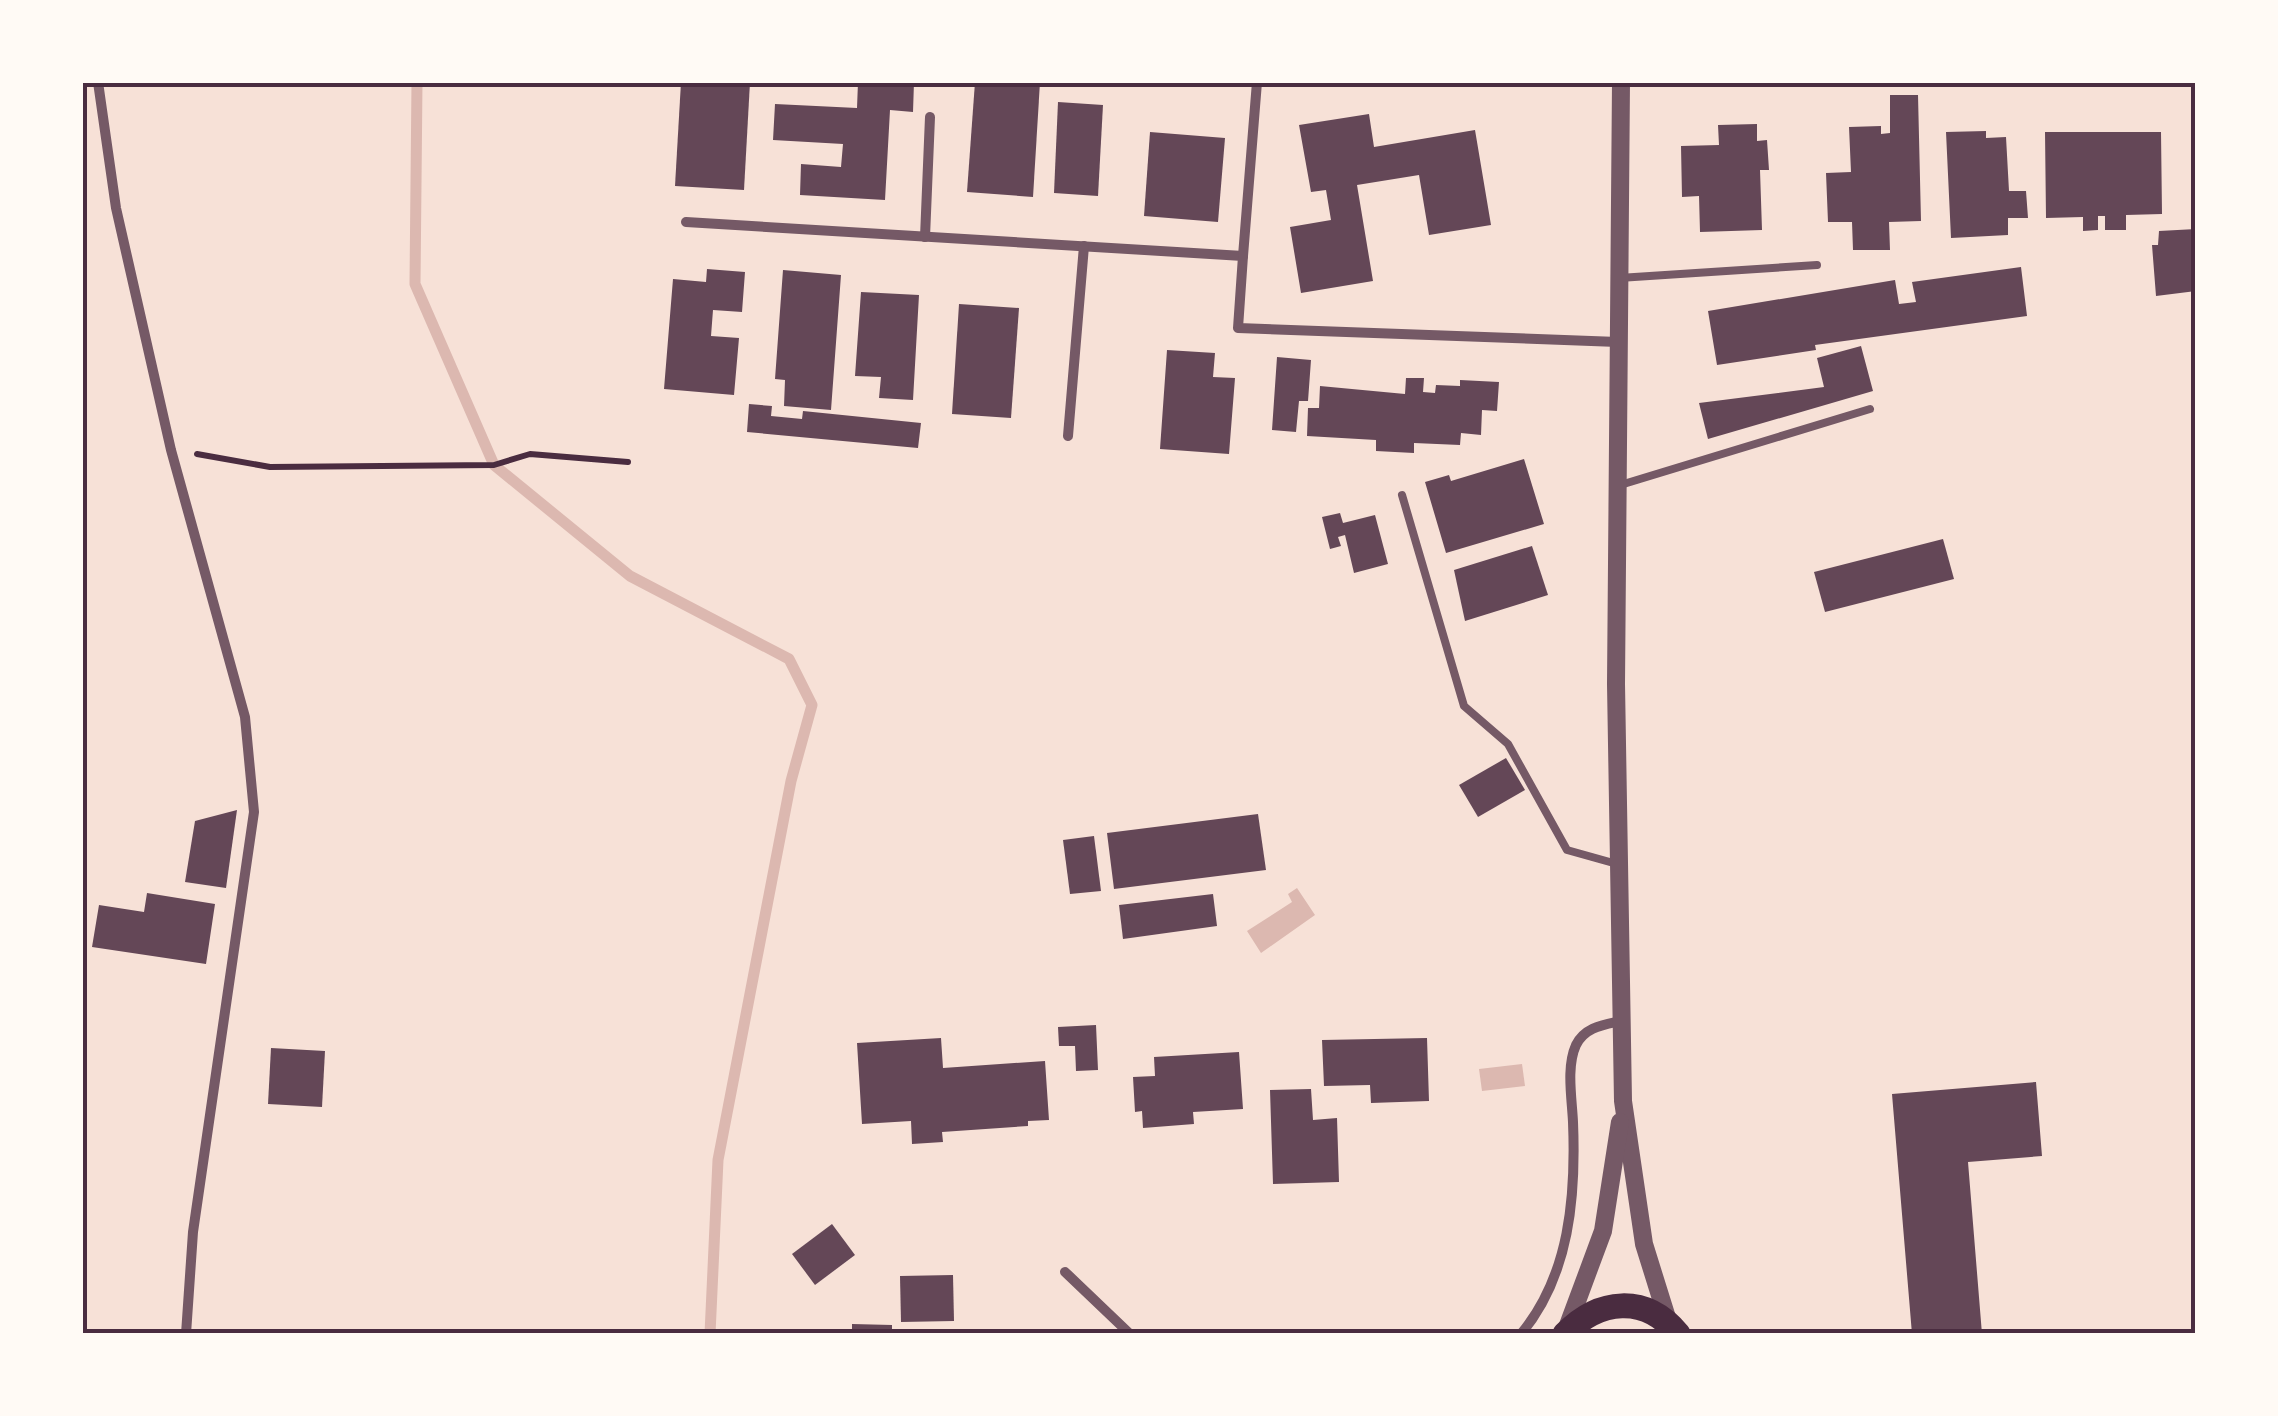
<svg xmlns="http://www.w3.org/2000/svg" width="2278" height="1416" font-family="'Alegreya Sans',sans-serif">
  <rect width="100%" height="100%" fill="#f7e1d7"/>
  <g fill="#dcb8b0">
    <path d="M1297 888 1315 915 1261 953 1247 931 1292 902 1288 894Z"/>
    <path d="M1522 1064 1525 1086 1482 1091 1479 1069Z"/>
  </g>
  <g fill="none" stroke-linecap="round" stroke-linejoin="round">
    <path stroke="#dcb8b0" stroke-width="11" d="M417 82 415 284 494 465 630 576 789 659 812 705 791 781 718 1160 710 1334"/>
  </g>
  <g fill="#644757">
    <path d="M681 82H750L744 190 675 186Z"/>
    <path d="M858 82H914L913 112 890 110 885 200 800 195 801 164 841 167 843 144 773 140 775 104 857 108Z"/>
    <path d="M975 82H1040L1033 197 967 192Z"/>
    <path d="M1890 95H1918L1921 221 1889 222 1890 250H1853L1852 222H1828L1826 173 1851 172 1849 127 1881 126V134L1890 133Z"/>
    <path d="M1058 102 1103 105 1098 196 1054 193Z"/>
    <path d="M1369 114 1374 147 1475 130 1491 225 1429 235 1419 175 1357 185 1373 281 1301 293 1290 227 1331 220 1326 190 1311 192 1299 125Z"/>
    <path d="M1757 124V141L1767 140 1769 170H1760L1762 230 1700 232 1699 196 1682 197 1681 146 1719 145 1718 125Z"/>
    <path d="M1986 131V138L2006 137 2009 191H2026L2028 218H2008V235L1951 238 1946 132Z"/>
    <path d="M1150 132 1225 138 1218 222 1144 216Z"/>
    <path d="M2045 132H2161L2162 214 2126 215V230H2105V216H2098V230L2083 231V217L2046 218Z"/>
    <path d="M2196 229V291L2156 296 2152 245H2158L2159 231Z"/>
    <path d="M2021 267 2027 316 1815 345 1816 350 1717 365 1708 311 1895 280 1899 304 1916 302 1912 282Z"/>
    <path d="M707 269 745 272 742 312 713 310 711 336 739 338 734 395 664 389 673 279 706 282Z"/>
    <path d="M783 270 841 275 831 410 784 406 785 380 775 379Z"/>
    <path d="M861 292 919 295 913 400 879 398 881 377 855 376Z"/>
    <path d="M959 304 1019 308 1011 418 952 414Z"/>
    <path d="M1861 346 1873 391 1708 439 1699 403 1824 387 1817 358Z"/>
    <path d="M1167 350 1215 353 1213 377 1235 378 1229 454 1160 449Z"/>
    <path d="M1277 357 1311 360 1308 401H1299L1296 432 1272 430Z"/>
    <path d="M1406 378H1424L1423 392 1435 393 1436 385 1460 386V380L1499 382 1497 411 1482 410 1481 435 1461 433 1460 445 1414 443V453L1376 451V440L1307 436 1308 408H1319L1320 386 1405 394Z"/>
    <path d="M749 404 772 406 771 416 802 419 803 411 921 423 918 448 747 432Z"/>
    <path d="M1524 459 1544 524 1446 553 1425 482 1449 475 1451 481Z"/>
    <path d="M1340 513 1343 523 1375 515 1388 564 1354 573 1345 535 1338 537 1341 546 1330 549 1322 517Z"/>
    <path d="M1943 539 1954 579 1825 612 1814 572Z"/>
    <path d="M1532 546 1548 595 1465 621 1454 570Z"/>
    <path d="M1506 758 1525 790 1478 817 1459 785Z"/>
    <path d="M237 810 226 888 185 882 195 821Z"/>
    <path d="M1258 814 1266 870 1114 889 1107 833Z"/>
    <path d="M1094 836 1101 891 1070 894 1063 840Z"/>
    <path d="M147 893 215 904 206 964 92 947 99 905 144 912Z"/>
    <path d="M1213 894 1217 926 1123 939 1119 905Z"/>
    <path d="M1096 1025 1098 1070 1076 1071 1075 1046H1059L1058 1027Z"/>
    <path d="M941 1038 943 1068 1045 1061 1049 1120 1028 1121V1126L942 1132 943 1142 912 1144 911 1121 862 1124 857 1043Z"/>
    <path d="M1427 1038 1429 1101 1371 1103 1370 1085 1324 1086 1322 1040Z"/>
    <path d="M271 1048 325 1051 322 1107 268 1104Z"/>
    <path d="M1239 1052 1243 1109 1193 1112 1194 1124 1143 1128 1142 1111 1135 1112 1133 1077 1155 1076 1154 1057Z"/>
    <path d="M2036 1082 2042 1156 1968 1162 1982 1334H1912L1892 1094Z"/>
    <path d="M1311 1089 1313 1120 1337 1118 1339 1182 1273 1184 1270 1090Z"/>
    <path d="M832 1224 855 1255 815 1285 792 1254Z"/>
    <path d="M953 1275 954 1321 901 1322 900 1276Z"/>
    <path d="M852 1324 892 1325V1334H852Z"/>
  </g>
  <g fill="none" stroke-linecap="round" stroke-linejoin="round">
    <path stroke="#4a2c40" stroke-width="6" d="M197 454 270 467 494 465 530 454 628 462"/>
    <g stroke="#755966" stroke-width="8">
      <path d="M1619 278 1817 265"/>
      <path d="M1617 486 1870 409"/>
      <path d="M1402 495 1464 706 1508 744 1567 850 1617 864"/>
    </g>
    <g stroke="#755966" stroke-width="10">
      <path d="M98 82 116 208 171 450 245 717 254 812 193 1232 186 1334"/>
      <path d="M686 222 1243 256 1238 328 1618 342"/>
      <path d="M925 237 930 117"/>
      <path d="M1243 256 1257 82"/>
      <path d="M1068 436 1084 246"/>
      <path d="M1065 1272 1130 1334"/>
      <path d="M1521 1334C1570 1275 1576 1196 1573 1122 1572 1099 1566 1067 1576 1045 1585 1027 1603 1025 1621 1021"/>
    </g>
    <g stroke="#755966" stroke-width="18">
      <path d="M1621 82 1616 684 1623 1101 1644 1244 1668 1321"/>
      <path d="M1567 1328 1603 1231 1620 1122"/>
    </g>
    <path stroke="#4a2c40" stroke-width="25" d="M1565 1334C1599 1299 1645 1294 1678 1334"/>
  </g>
  <rect width="2278" height="1416" fill="none" stroke="#fffaf5" stroke-width="170"/>
  <rect x="85" y="85" width="2108" height="1246" fill="none" stroke="#4a2c40" stroke-width="4"/>
</svg>
